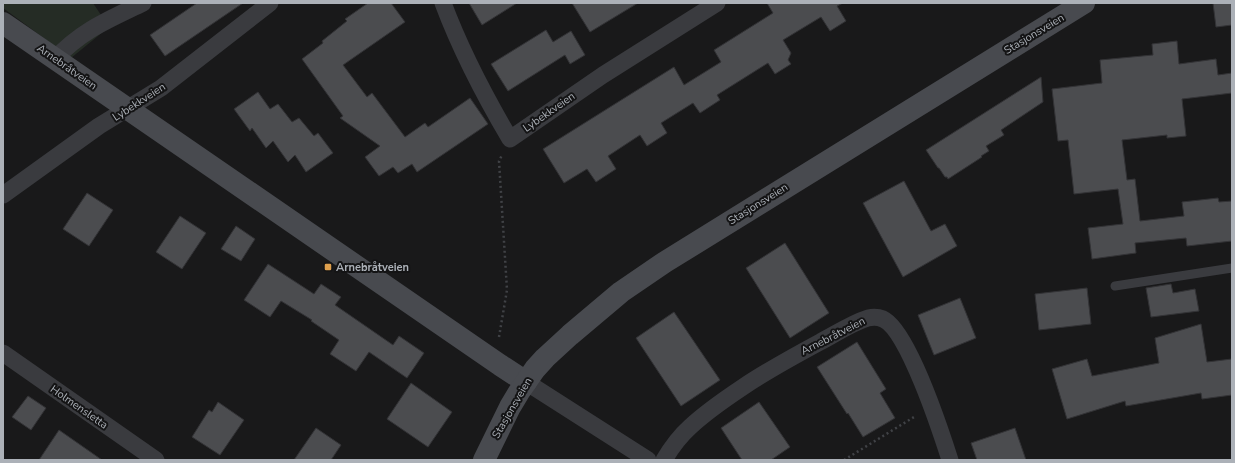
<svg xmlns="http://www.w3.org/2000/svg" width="1235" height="463" font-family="'Nunito Sans',sans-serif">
  <rect width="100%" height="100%" fill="#19191a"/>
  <path fill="#252c25" d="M3 3H93L109 27 71 58 3 8Z"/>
  <g fill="#4b4c4f" stroke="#333336">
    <path d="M197 3H243L165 56 150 35Z"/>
    <path d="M368 3H391L405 22 343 65 367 97 372 93 405 137 425 123 428 127 470 98 488 124 417 172 412 164 398 173 393 167 379 176 365 157 380 146 340 118 343 116 302 59 323 43 322 41 347 21 345 19Z"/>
    <path d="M469 3H517L482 25Z"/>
    <path d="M572 3H638L590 32Z"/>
    <path d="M767 3H843L837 6 846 21 830 31 821 17 783 40 791 53 788 60 791 64 775 74 768 63 717 95 720 100 700 113 693 103 661 123 667 133 647 146 640 135 608 156 616 169 596 182 587 169 564 183 543 149 674 67 684 85 721 62 714 50 773 13Z"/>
    <path d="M1213 3H1232V25L1216 27Z"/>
    <path d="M546 30 553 42 571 31 585 55 570 64 565 55 508 91 491 64Z"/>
    <path d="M1177 41 1179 64 1216 59 1218 75 1232 73V93L1182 99 1186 136 1167 138V135L1122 140 1127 180 1135 179 1140 221 1184 216 1182 202 1218 198 1219 202 1232 201V241L1187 246 1186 238 1135 243 1136 253 1092 259 1088 228 1123 224 1118 189 1074 194 1068 140 1058 141 1052 89 1102 83 1100 60 1153 55 1152 44Z"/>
    <path d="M1041 77 1043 102 1001 130 1004 135 986 146 989 151 981 156 982 157 948 179 947 177H945L939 168H938L926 150Z"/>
    <path d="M258 92 270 109 278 104 292 122 299 118 314 136 318 133 333 153 306 172 295 155 288 162 273 141 266 148 252 128 250 131 234 109Z"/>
    <path d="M904 181 931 231 945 224 957 246 903 277 863 203Z"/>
    <path d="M87 193 113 210 89 246 63 229Z"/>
    <path d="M180 216 206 233 182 269 156 252Z"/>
    <path d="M236 226 255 239 241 261 221 249Z"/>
    <path d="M785 243 829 313 790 338 746 268Z"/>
    <path d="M268 264 314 294 321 284 341 297 335 305 393 345 399 336 424 353 407 378 369 352 356 371 330 354 339 340 311 321 312 320 281 301 270 317 244 300Z"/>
    <path d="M1171 284 1173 293 1195 289 1199 311 1151 317 1146 288Z"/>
    <path d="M1087 288 1091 324 1039 330 1035 294Z"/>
    <path d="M960 298 976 338 934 355 918 315Z"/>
    <path d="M674 312 720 380 681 406 636 338Z"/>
    <path d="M1201 324 1207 362 1232 359V395L1202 399 1201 393 1126 406 1125 401 1067 419 1052 369 1087 359 1092 376 1159 363 1155 338Z"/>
    <path d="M857 342 886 389 880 393 895 418 863 437 848 413 847 414 817 367Z"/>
    <path d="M411 383 452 412 428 447 387 419Z"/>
    <path d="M28 396 46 408 31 430 12 417Z"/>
    <path d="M218 402 244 420 220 455 192 437 209 410 212 412Z"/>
    <path d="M759 402 790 447 771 460H742L721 428Z"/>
    <path d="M316 428 341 445 331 460H294Z"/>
    <path d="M1015 428 1026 460H977L971 443Z"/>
    <path d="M59 430 102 460H39Z"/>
  </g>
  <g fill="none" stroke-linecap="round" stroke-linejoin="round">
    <g stroke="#404246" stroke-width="2.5" stroke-dasharray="2 3" stroke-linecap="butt">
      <path d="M499 337 507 290 499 161 502 155"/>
      <path d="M844 460 914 417"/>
    </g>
    <path stroke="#3a3b3f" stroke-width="9" d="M1115 286 1232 268"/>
    <g stroke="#3a3b3f" stroke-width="17">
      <path d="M443 3C461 51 484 95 510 139L603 75 717 3"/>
      <path d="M55 59C82 30 108 20 143 3"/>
      <path d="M3 195 99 126 161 88 270 3"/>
      <path d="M3 353 156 460"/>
      <path d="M526 382 648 460"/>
      <path d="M664 460C671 448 680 436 690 427 706 412 725 399 743 387 768 370 796 355 822 341 837 333 852 323 868 318 873 317 878 317 883 319 908 330 941 432 950 460"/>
    </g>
    <g stroke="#484a4f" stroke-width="22">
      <path d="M3 23 500 365 526 382"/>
      <path d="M484 460 510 407 519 392 535 369 545 358 570 335 621 292 665 262 1084 3"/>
    </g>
  </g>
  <rect fill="#de9f4d" stroke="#141415" stroke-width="1.5" x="324" y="263" width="8" height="8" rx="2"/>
  <g text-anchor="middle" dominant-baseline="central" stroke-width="4" stroke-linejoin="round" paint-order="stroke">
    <g font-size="11" fill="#acb1b8" stroke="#141415">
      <text transform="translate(1034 34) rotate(-31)">Stasjonsveien</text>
      <text transform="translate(67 67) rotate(35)">Arnebråtveien</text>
      <text transform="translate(139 102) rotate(-33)">Lybekkveien</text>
      <text transform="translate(549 112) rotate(-35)">Lybekkveien</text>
      <text transform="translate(758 204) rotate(-32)">Stasjonsveien</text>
      <text transform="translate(833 336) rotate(-27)">Arnebråtveien</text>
      <text transform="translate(79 407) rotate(35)">Holmensletta</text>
      <text transform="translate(512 408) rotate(-60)">Stasjonsveien</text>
    </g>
    <g font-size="11" font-weight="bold" fill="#acb1b8" stroke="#141415" text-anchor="start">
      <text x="336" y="267">Arnebråtveien</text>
    </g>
  </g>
  <rect width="1235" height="463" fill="none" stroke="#acb1b8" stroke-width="8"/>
</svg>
